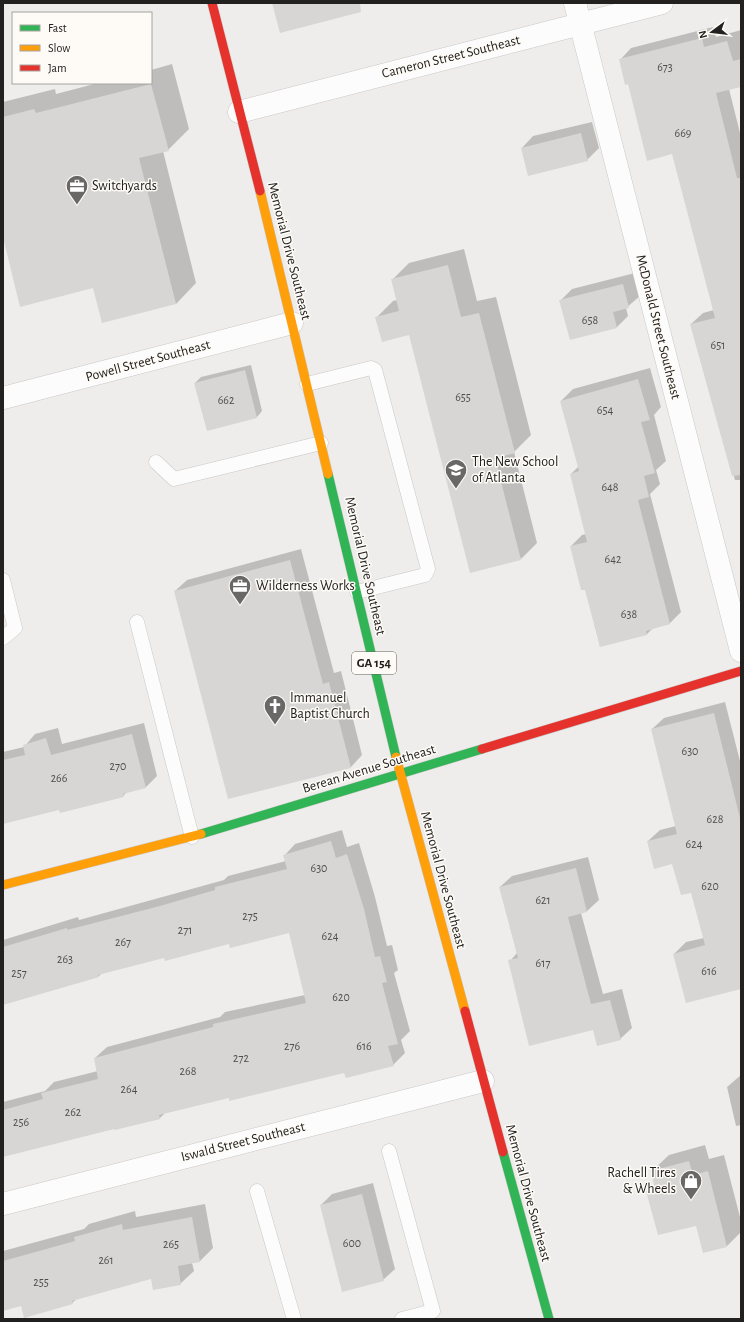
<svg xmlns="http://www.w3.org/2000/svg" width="744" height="1322" font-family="'Alegreya Sans',sans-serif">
  <rect width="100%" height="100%" fill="#efedeb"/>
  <g fill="#0003">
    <path d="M713 27 716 37 741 30V86L729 89 741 137V480H735L691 324 703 313 714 310 673 153 628 83 620 60 631 48Z"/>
    <path d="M172 64 189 129 168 150 163 151 196 283 176 304 94 287 3 233V102L55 89 56 94 98 83H151V70Z"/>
    <path d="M592 122 599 148 587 160 522 148 533 136Z"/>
    <path d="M464 249 477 301 496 297 531 435 514 452 537 543 521 559 410 334 376 318 393 301 397 300 392 280 409 263Z"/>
    <path d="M635 273 640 296 626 308 628 316 617 327 561 300 572 289Z"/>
    <path d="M251 365 262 411 257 417 195 383 201 377Z"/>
    <path d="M650 368 661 407 654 415 666 461 656 470 660 484 650 494 681 612 669 624 653 628 647 634 600 646 586 588 571 546 582 535 586 534 571 474 579 466 561 401 573 389Z"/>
    <path d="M301 549 334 673 341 671 362 755 351 767 229 798 175 591 187 580Z"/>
    <path d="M725 702 741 765V988L674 954 686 942 704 938 692 892 673 863 648 841 660 830 676 826 652 729 664 718Z"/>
    <path d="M144 723 157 776 146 787 127 792 123 796 59 809 3 823V752L24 747 35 734 58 728 62 744Z"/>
    <path d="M342 830 347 847 359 843 375 897 387 946 392 945 398 970 394 973 410 1031 401 1040 405 1053 393 1065 345 1072 229 1097 165 1113 159 1119 48 1143 3 1156V1102L45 1091 54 1082 98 1071 95 1058 107 1047 220 1017 225 1012 305 995 290 932 230 942 165 956 102 973 98 977 3 1004V940L78 917 79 920 224 880 228 876 286 861 284 856 295 844Z"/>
    <path d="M588 857 599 900 587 911 581 913 603 994 622 989 632 1028 620 1039 593 1029 510 961 517 953 500 887 512 876Z"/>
    <path d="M741 1075V1125L736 1126 727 1087Z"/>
    <path d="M705 1145 709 1159 724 1155 741 1221V1232L727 1246 648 1191 655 1184 652 1171 669 1155Z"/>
    <path d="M373 1183 395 1269 383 1280 321 1205 332 1194Z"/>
    <path d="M205 1204 213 1248 200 1261 192 1263 194 1271 180 1284 152 1277 78 1298 72 1303 22 1305 3 1310V1251L84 1229 89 1224 135 1211 136 1217Z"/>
  </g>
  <g fill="#d8d6d4">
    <path d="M272 3H360L361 12 280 33Z"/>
    <path d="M702 38 704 47 727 41 733 61 741 59V87L716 93 737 178H741V475L732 476 690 324 715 318 672 154 647 161 628 84 625 85 619 59Z"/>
    <path d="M151 84 169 151 139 158 176 304 102 323 93 288 20 307 3 237V117L34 109 36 113Z"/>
    <path d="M581 133 588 161 528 176 521 148Z"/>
    <path d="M448 265 461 317 479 313 515 453 495 458 521 560 470 573 409 335 382 342 375 317 399 311 391 279Z"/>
    <path d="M623 284 629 308 613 312 617 328 570 340 559 300Z"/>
    <path d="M245 370 257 418 207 431 194 383Z"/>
    <path d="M638 379 650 420 641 422 655 473 644 476 649 497 638 500 670 624 646 631 647 635 600 647 585 590H581L570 546 587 542 570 474 579 471 560 401Z"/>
    <path d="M290 560 323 684 329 682 351 768 228 799 174 591Z"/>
    <path d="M714 713 741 822V989L686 1003 673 954 705 945 691 893 681 895 672 864 654 869 647 841 677 834 651 729Z"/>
    <path d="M132 734 146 788 123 794 124 797 60 813 59 810 3 824V760L25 755 23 745 46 738 51 755Z"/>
    <path d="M331 841 336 858 347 854 364 909 375 957 380 956 387 982 382 983 398 1044 388 1046 394 1066 346 1078 344 1073 229 1101V1098L159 1115 160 1119 115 1130 114 1129 3 1157V1110L43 1099 41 1093 98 1079 94 1058 213 1027V1024L306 1003 289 933 230 948 229 944 165 961 164 958 98 975 99 977 3 1005V947L67 928V930L160 906 215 890V887L287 869 283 855Z"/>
    <path d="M576 868 587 912 568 917 591 1004 610 1000 621 1040 597 1046 593 1030 529 1046 508 960 518 958 499 887Z"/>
    <path d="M689 1161 693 1175 708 1171 727 1247 703 1253 696 1226 658 1235 646 1191 655 1189 651 1171Z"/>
    <path d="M362 1194 384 1281 342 1292 320 1205Z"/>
    <path d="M192 1217 200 1262 178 1266 181 1285 153 1290 151 1279 72 1301 73 1304 24 1318 21 1306 3 1311V1261L75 1241 74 1237 122 1224 123 1230Z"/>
  </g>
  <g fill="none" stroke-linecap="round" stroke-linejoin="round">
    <g stroke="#c9c8c6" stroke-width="15">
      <g id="lane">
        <path d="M307 384 371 368 375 370 428 569 425 575 357 592"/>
        <path d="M156 462 174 479 321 443"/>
        <path d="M3 580 15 628 3 638"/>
        <path d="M137 622 192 837"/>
        <path d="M389 1151 433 1311 402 1319"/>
        <path d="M257 1191 294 1319"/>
      </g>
    </g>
    <g stroke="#c9c8c6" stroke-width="23">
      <g id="street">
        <path d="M575 3 741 651"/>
        <path d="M239 112 662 3"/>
        <path d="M3 398 292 323"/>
        <path d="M3 1204 483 1081"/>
      </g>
    </g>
    <g stroke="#c9c8c6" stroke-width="10">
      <g id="fast">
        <path d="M328 474 396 757"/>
        <path d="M201 834 482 749"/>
        <path d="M503 1152 549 1319"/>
      </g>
    </g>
    <g stroke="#c9c8c6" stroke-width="10">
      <g id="slow">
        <path d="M260 191 328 474"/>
        <path d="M396 757 465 1011"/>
        <path d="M3 885 201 834"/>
      </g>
    </g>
    <g stroke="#c9c8c6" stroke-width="10">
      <g id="jam">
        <path d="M212 3 260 191"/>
        <path d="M482 749 741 671"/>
        <path d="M465 1011 503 1152"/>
      </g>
    </g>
    <use href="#lane" stroke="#fdfcfc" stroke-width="14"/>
    <use href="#street" stroke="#fdfcfc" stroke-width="22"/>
    <use href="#fast" stroke="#30b455" stroke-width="9"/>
    <use href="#slow" stroke="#ff9f0a" stroke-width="9"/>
    <use href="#jam" stroke="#e5322d" stroke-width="9"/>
  </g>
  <defs>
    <g id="office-pin" transform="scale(1.15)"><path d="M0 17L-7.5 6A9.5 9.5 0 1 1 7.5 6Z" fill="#6a6866" stroke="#fefbf6"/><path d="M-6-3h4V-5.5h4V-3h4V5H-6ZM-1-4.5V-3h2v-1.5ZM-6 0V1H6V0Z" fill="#fff"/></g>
    <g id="school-pin" transform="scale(1.15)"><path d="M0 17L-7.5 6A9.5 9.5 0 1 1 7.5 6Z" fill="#6a6866" stroke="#fefbf6"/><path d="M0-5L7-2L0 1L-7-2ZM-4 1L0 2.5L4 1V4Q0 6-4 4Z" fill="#fff"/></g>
    <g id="church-pin" transform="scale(1.15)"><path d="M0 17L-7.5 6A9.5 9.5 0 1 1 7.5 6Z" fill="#6a6866" stroke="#fefbf6"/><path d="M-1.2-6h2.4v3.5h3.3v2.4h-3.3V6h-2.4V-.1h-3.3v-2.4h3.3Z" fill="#fff"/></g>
    <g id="shop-pin" transform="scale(1.15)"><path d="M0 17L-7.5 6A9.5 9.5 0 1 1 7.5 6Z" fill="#6a6866" stroke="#fefbf6"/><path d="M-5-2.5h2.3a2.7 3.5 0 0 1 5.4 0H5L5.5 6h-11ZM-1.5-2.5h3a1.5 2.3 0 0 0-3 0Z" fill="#fff"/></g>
  </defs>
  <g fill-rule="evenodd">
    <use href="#office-pin" x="77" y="186"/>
    <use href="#school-pin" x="456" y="470"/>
    <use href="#office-pin" x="240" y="586"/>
    <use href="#church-pin" x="275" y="706"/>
    <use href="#shop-pin" x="691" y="1181"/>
  </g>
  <g text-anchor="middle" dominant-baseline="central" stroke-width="3" stroke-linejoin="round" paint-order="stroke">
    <g font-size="12" fill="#504e4c">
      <text x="665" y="67">673</text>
      <text x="683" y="133">669</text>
      <text x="590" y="320">658</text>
      <text x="718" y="345">651</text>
      <text x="463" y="397">655</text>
      <text x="226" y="400">662</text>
      <text x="605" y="410">654</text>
      <text x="610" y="487">648</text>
      <text x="613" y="559">642</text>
      <text x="629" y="614">638</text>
      <text x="690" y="751">630</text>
      <text x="118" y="766">270</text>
      <text x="59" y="778">266</text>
      <text x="715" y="819">628</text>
      <text x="694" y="844">624</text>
      <text x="319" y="868">630</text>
      <text x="710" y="886">620</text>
      <text x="543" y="900">621</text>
      <text x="250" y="916">275</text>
      <text x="185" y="930">271</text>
      <text x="330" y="936">624</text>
      <text x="123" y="942">267</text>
      <text x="65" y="959">263</text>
      <text x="543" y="963">617</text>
      <text x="709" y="971">616</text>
      <text x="19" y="973">257</text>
      <text x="341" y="997">620</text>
      <text x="292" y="1046">276</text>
      <text x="364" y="1046">616</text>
      <text x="241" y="1058">272</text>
      <text x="188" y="1071">268</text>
      <text x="129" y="1089">264</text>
      <text x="73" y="1112">262</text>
      <text x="21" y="1122">256</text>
      <text x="352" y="1243">600</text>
      <text x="171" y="1244">265</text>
      <text x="106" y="1260">261</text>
      <text x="41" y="1282">255</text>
    </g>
    <rect fill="#fefbf6" stroke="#646260" stroke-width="1" x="352" y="652" width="44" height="22" rx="3"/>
    <g font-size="13" font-weight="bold" fill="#22211f">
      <text x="374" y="663">GA 154</text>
    </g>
    <g font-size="14" fill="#22211f" stroke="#fefbf6">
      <text transform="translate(451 57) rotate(-14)">Cameron Street Southeast</text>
      <text transform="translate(289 251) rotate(76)">Memorial Drive Southeast</text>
      <text transform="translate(658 327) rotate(76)">McDonald Street Southeast</text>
      <text transform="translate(148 361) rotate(-15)">Powell Street Southeast</text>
      <text transform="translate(365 566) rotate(77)">Memorial Drive Southeast</text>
      <text transform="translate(369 769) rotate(-17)">Berean Avenue Southeast</text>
      <text transform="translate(443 880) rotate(75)">Memorial Drive Southeast</text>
      <text transform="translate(243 1142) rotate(-14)">Iswald Street Southeast</text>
      <text transform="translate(528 1193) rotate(75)">Memorial Drive Southeast</text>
    </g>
    <g font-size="14" fill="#22211f" stroke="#fefbf6" text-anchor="start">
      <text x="92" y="186">Switchyards</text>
      <text x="472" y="462">The New School<tspan x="472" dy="16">of Atlanta</tspan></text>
      <text x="256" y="586">Wilderness Works</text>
      <text x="290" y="698">Immanuel<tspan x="290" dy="16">Baptist Church</tspan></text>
      <text x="676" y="1173" text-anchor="end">Rachell Tires<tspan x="676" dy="16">&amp; Wheels</tspan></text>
    </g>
  </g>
  <rect width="744" height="1322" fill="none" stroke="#22211f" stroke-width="8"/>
  <rect x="12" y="12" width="140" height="72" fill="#fefbf6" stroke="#a6a4a0"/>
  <rect x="20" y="25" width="20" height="6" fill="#30b455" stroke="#a6a4a0"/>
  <text x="48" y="32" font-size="12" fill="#22211f">Fast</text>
  <rect x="20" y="45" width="20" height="6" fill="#ff9f0a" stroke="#a6a4a0"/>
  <text x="48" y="52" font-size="12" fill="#22211f">Slow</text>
  <rect x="20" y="65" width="20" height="6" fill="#e5322d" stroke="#a6a4a0"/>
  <text x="48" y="72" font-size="12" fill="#22211f">Jam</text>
  <g transform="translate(712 32) rotate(255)" stroke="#fefbf6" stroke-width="3" paint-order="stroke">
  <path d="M0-3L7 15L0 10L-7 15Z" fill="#22211f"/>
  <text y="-6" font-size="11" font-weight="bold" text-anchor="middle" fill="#22211f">N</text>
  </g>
</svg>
